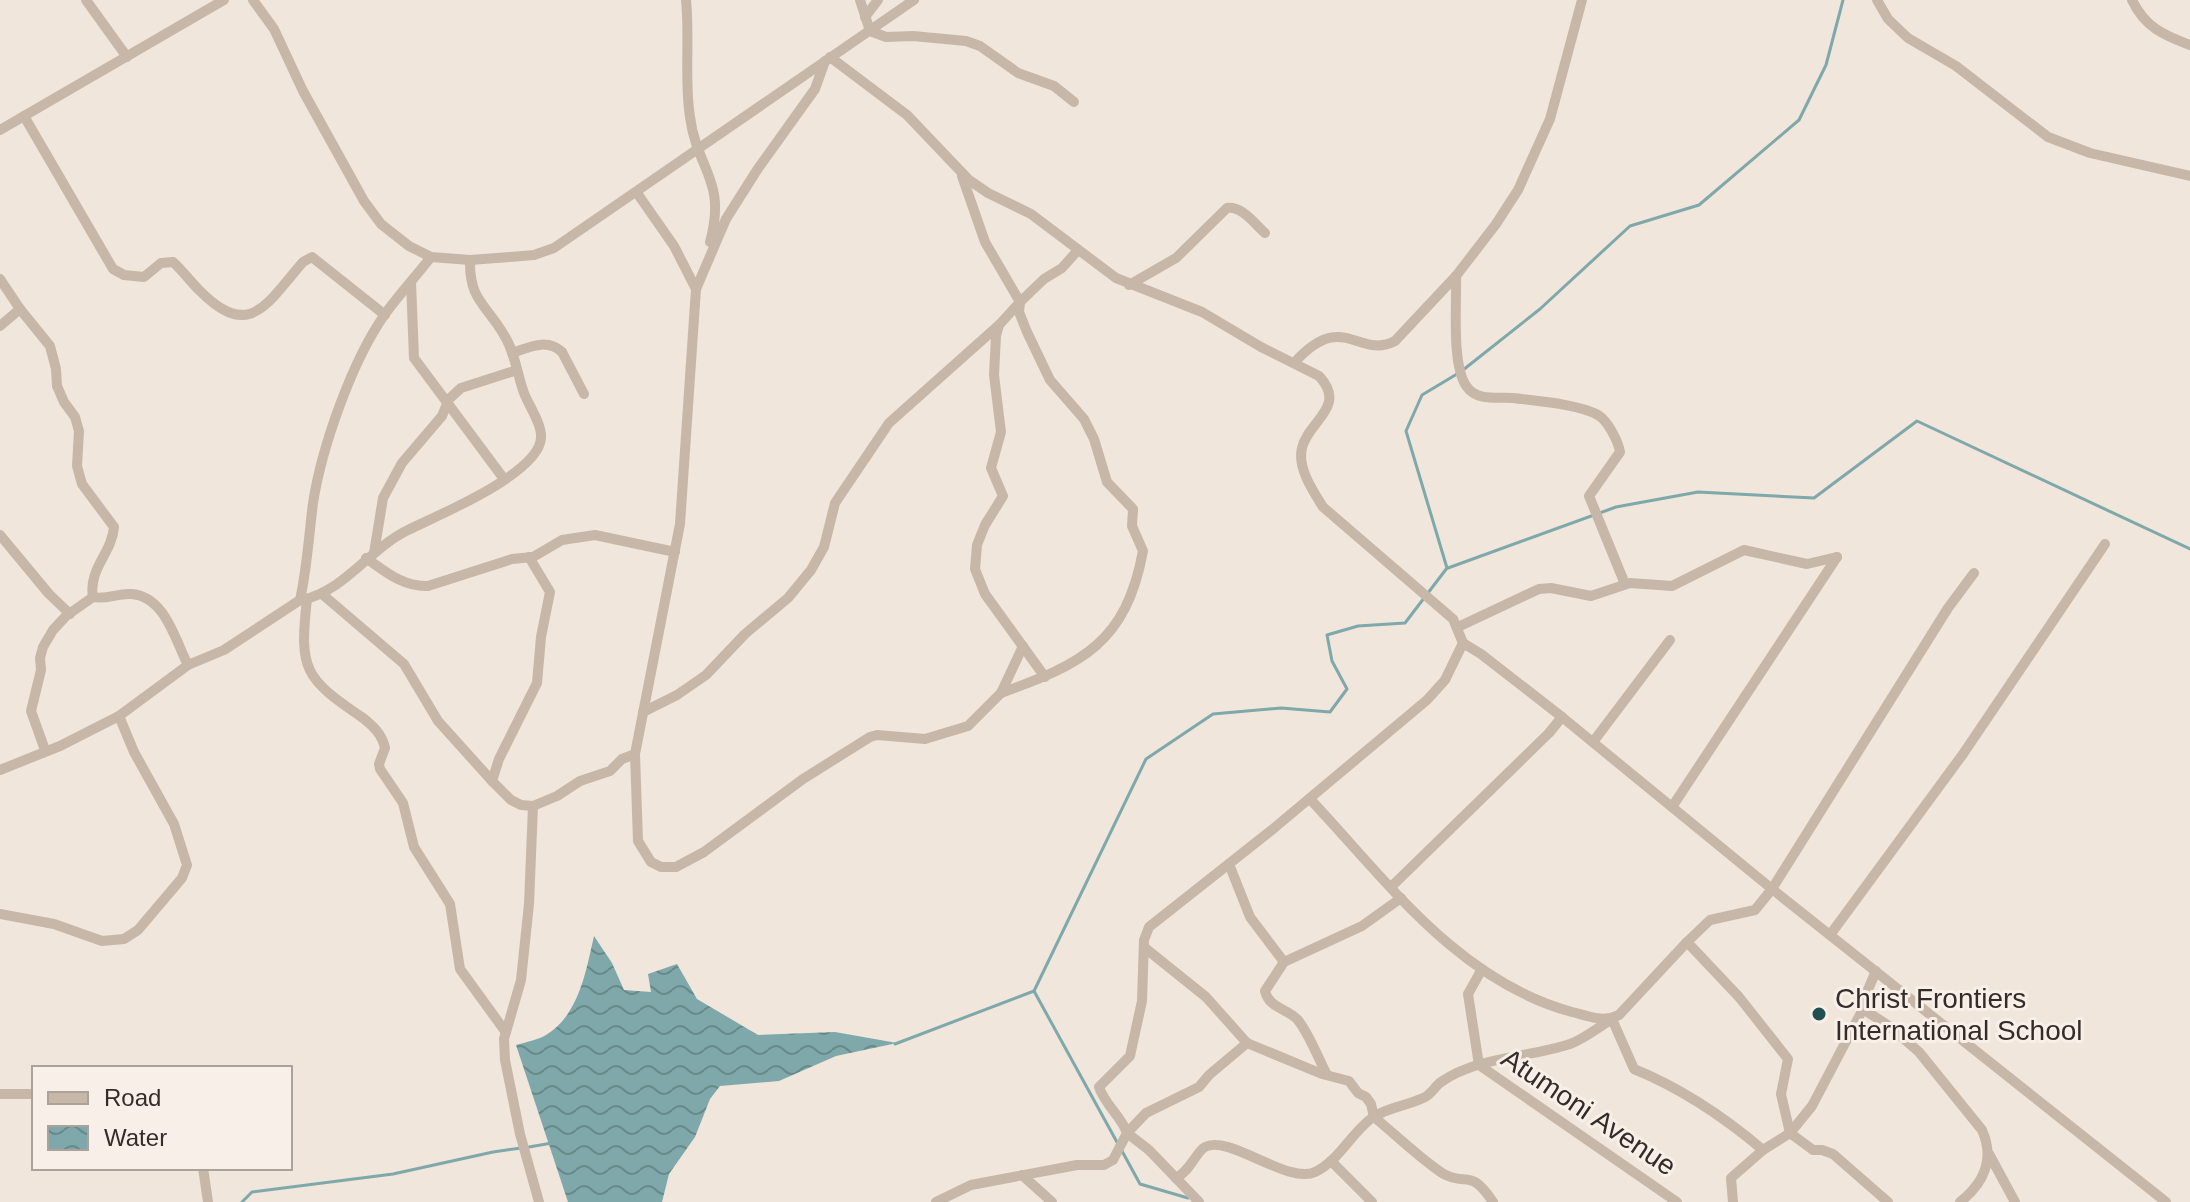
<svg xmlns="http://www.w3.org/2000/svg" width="2190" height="1202" font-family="Helvetica,sans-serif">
  <defs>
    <pattern id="water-waves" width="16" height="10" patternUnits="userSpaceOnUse" patternTransform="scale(2)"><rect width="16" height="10" fill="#7ea8aa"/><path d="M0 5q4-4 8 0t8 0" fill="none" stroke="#68898a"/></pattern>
  </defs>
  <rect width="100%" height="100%" fill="#f0e6dc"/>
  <path fill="url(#water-waves)" d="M594 936 612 963 624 990 651 992 648 974 677 964 697 999 758 1035 835 1032 897 1043 836 1056 779 1081 720 1086 710 1099 695 1137 669 1174 662 1202H568L516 1045C526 1042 538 1040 546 1035 579 1015 586 971 594 936Z"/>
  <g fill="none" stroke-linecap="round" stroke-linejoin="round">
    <g stroke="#7ea8aa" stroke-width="3">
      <path d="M1463 370 1540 309 1630 226 1699 205 1799 120 1826 65 1843 0"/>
      <path d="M1448 568 1616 507 1698 492 1814 498 1917 421 2190 549"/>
      <path d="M1034 991 1118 1144"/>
      <path d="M895 1044 1034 991 1146 759 1213 714 1281 708 1330 712 1347 689 1332 661 1327 635 1358 626 1405 623 1447 568 1406 431 1422 395 1457 374"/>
      <path d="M529 1147 552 1143"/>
      <path d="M1122 1151 1140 1184 1188 1198"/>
      <path d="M242 1202 252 1192 393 1174 493 1152 521 1148"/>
    </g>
    <g stroke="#c7b7a9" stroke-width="10">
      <path d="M86 0 127 57"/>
      <path d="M253 0 274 29 303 91 364 201 381 224 409 246 431 257 470 260 510 257 534 255 554 248 914 0"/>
      <path d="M686 0C690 39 684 79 690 117 697 170 727 180 710 242"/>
      <path d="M860 0 870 31 886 37 913 36 966 41 980 46 1018 73 1054 86 1074 102"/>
      <path d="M1877 0 1888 19 1908 38 1956 66 2048 137 2090 153 2190 176"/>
      <path d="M2132 0C2145 27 2163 35 2190 45"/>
      <path d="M865 17 878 0"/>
      <path d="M830 57 907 115 969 180 988 193 1031 214 1116 278 1202 312 1261 347 1319 376C1348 407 1308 421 1302 448 1297 468 1313 491 1323 507L1453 619 1463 643"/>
      <path d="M24 116 113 269 124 275 144 277 161 263 173 262C182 270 190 281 199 290 250 342 267 303 303 262L312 257 385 315"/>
      <path d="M0 130 224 0"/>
      <path d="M962 176 985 242 1020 302 1019 312 1027 332 1050 380 1084 419 1094 439 1107 482 1133 509 1132 526 1143 551C1126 643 1082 664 1001 693"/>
      <path d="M637 193 674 246 696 289"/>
      <path d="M1456 276C1457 303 1451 366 1467 387 1477 401 1497 397 1513 398 1536 401 1578 404 1598 415 1608 421 1618 441 1620 452L1589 496 1625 584"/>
      <path d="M0 279 20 309 50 346 56 369 57 386 64 402 75 417 79 431 77 466 82 484 114 527C112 553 88 569 93 597 106 600 118 593 131 594 165 596 175 640 188 665"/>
      <path d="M411 282 414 358 504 479"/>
      <path d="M1129 285 1176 258 1227 208C1242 206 1254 223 1265 233"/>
      <path d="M0 326 20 309"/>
      <path d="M512 353C530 347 547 338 562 352L584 394"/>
      <path d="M1294 363C1343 308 1358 360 1395 341L1456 276 1496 224 1518 190 1550 119 1582 0"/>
      <path d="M0 535 49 594 70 614"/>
      <path d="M374 553 383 498 402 463 442 416 449 399 461 388 517 370"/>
      <path d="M366 558C386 572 403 587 428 586L512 559 533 557 562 540 595 535 675 552"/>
      <path d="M322 594 404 664 438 721 492 781 511 800 521 805 533 806"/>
      <path d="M307 599C299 670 304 678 363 718 373 726 382 734 385 748L379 764 380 769 403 803 414 847 450 904 460 969 505 1031"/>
      <path d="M302 600C346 590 369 549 408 530 436 516 539 474 541 438 542 424 529 406 524 393 517 374 515 352 504 335 486 304 469 300 470 260"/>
      <path d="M1458 627 1539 589 1551 588 1591 596 1630 583 1672 586 1744 550 1807 564 1837 557"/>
      <path d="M1045 677 985 594 975 569 977 545 985 525 1003 496 991 468 1001 432 994 375 996 336 999 325 1020 302 1044 279 1062 268 1078 250"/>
      <path d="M643 712 677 695 706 675 745 634 788 598 811 570 824 547 835 503 889 423 999 325"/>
      <path d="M1593 742 1670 640"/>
      <path d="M45 750 31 711 41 670 40 658 43 647 53 630 66 616 93 597"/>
      <path d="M635 754 638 841 651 862 661 867H676L704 852 803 779 870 737 877 735 925 739 968 726 1001 693 1023 646"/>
      <path d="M0 770 60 746 119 716 188 665 224 650 300 600C307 568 309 535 313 503 322 446 352 361 385 314 399 295 416 276 431 257"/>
      <path d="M492 781 499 759 537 683 541 637 550 592 529 557"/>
      <path d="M1310 799C1387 881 1458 981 1572 1012 1589 1016 1603 1023 1619 1015L1687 942 1710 920 1755 910 1772 889 1948 608 1974 573"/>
      <path d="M1672 807 1837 557"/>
      <path d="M1229 864 1250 917 1284 962 1265 991C1269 1008 1286 1008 1297 1019 1308 1031 1319 1060 1327 1075"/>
      <path d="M1391 887 1549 733 1562 717"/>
      <path d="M0 914 54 924 102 941 124 939 138 930 182 878 187 865 174 824 134 752 119 716"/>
      <path d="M1830 935 1963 754 2105 544"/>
      <path d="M1687 942 1739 997 1788 1059 1781 1094 1790 1133 1813 1150H1822L1833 1154 1888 1202"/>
      <path d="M1145 948 1206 997 1247 1043 1322 1074 1349 1081 1358 1093 1366 1097 1371 1104 1374 1117C1396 1135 1418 1157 1442 1173 1467 1188 1469 1166 1493 1202"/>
      <path d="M1284 962 1362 926 1401 898"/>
      <path d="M1482 969 1468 994 1479 1065 1677 1202"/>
      <path d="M1863 1009 1889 1026 1919 1052 1982 1130C1995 1159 1984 1183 1960 1202"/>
      <path d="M0 1094H34"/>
      <path d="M1989 1154 2015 1202"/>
      <path d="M1331 1161 1372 1202"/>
      <path d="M203 1168 208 1202"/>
      <path d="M1022 1175 1052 1202"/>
      <path d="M1176 1178C1191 1170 1196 1152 1205 1147 1229 1134 1288 1185 1315 1172 1339 1161 1351 1133 1372 1118 1387 1107 1407 1106 1423 1098 1431 1095 1435 1086 1441 1082 1479 1056 1528 1058 1570 1044 1584 1039 1599 1027 1612 1019L1634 1069C1683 1089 1723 1116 1763 1150"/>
      <path d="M539 1202 520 1134 505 1060 504 1039 521 980 529 904 533 806 557 796 580 781 610 771 622 759 635 754 680 524 696 289 726 219 757 170 815 89 825 61"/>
      <path d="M936 1202 971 1185 1077 1165H1104L1113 1160 1127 1133C1121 1116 1105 1105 1099 1087L1130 1056 1142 1001 1144 940 1149 927 1273 829 1427 700 1445 680 1463 643 1481 654 1562 717 1772 889 2166 1202"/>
      <path d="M1199 1202 1149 1150 1127 1133 1146 1113 1199 1087 1209 1075 1247 1043"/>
      <path d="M1733 1202 1731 1178 1763 1150 1790 1133 1812 1106 1863 1009 1867 992 1876 971"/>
    </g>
  </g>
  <circle fill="#214f52" stroke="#f8f0e8" stroke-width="3" cx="1819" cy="1014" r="8"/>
  <g text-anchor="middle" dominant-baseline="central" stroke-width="6" stroke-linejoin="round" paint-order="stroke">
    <g font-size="28" fill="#342c28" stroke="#f8f0e8" text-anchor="start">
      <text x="1835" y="998">Christ Frontiers<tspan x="1835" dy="32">International School</tspan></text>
    </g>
    <g font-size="28" fill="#342c28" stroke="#f8f0e8">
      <text transform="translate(1589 1112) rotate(34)">Atumoni Avenue</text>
    </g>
  </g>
  <rect x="32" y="1066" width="260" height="104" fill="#f8f0e8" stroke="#aaa29b" stroke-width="2"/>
  <rect x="48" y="1092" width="40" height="12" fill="#c7b7a9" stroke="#aaa29b" stroke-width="2"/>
  <text x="104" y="1106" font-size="24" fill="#342c28">Road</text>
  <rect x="48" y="1126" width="40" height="24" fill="url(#water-waves)" stroke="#aaa29b" stroke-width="2"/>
  <text x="104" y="1146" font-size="24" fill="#342c28">Water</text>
</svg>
